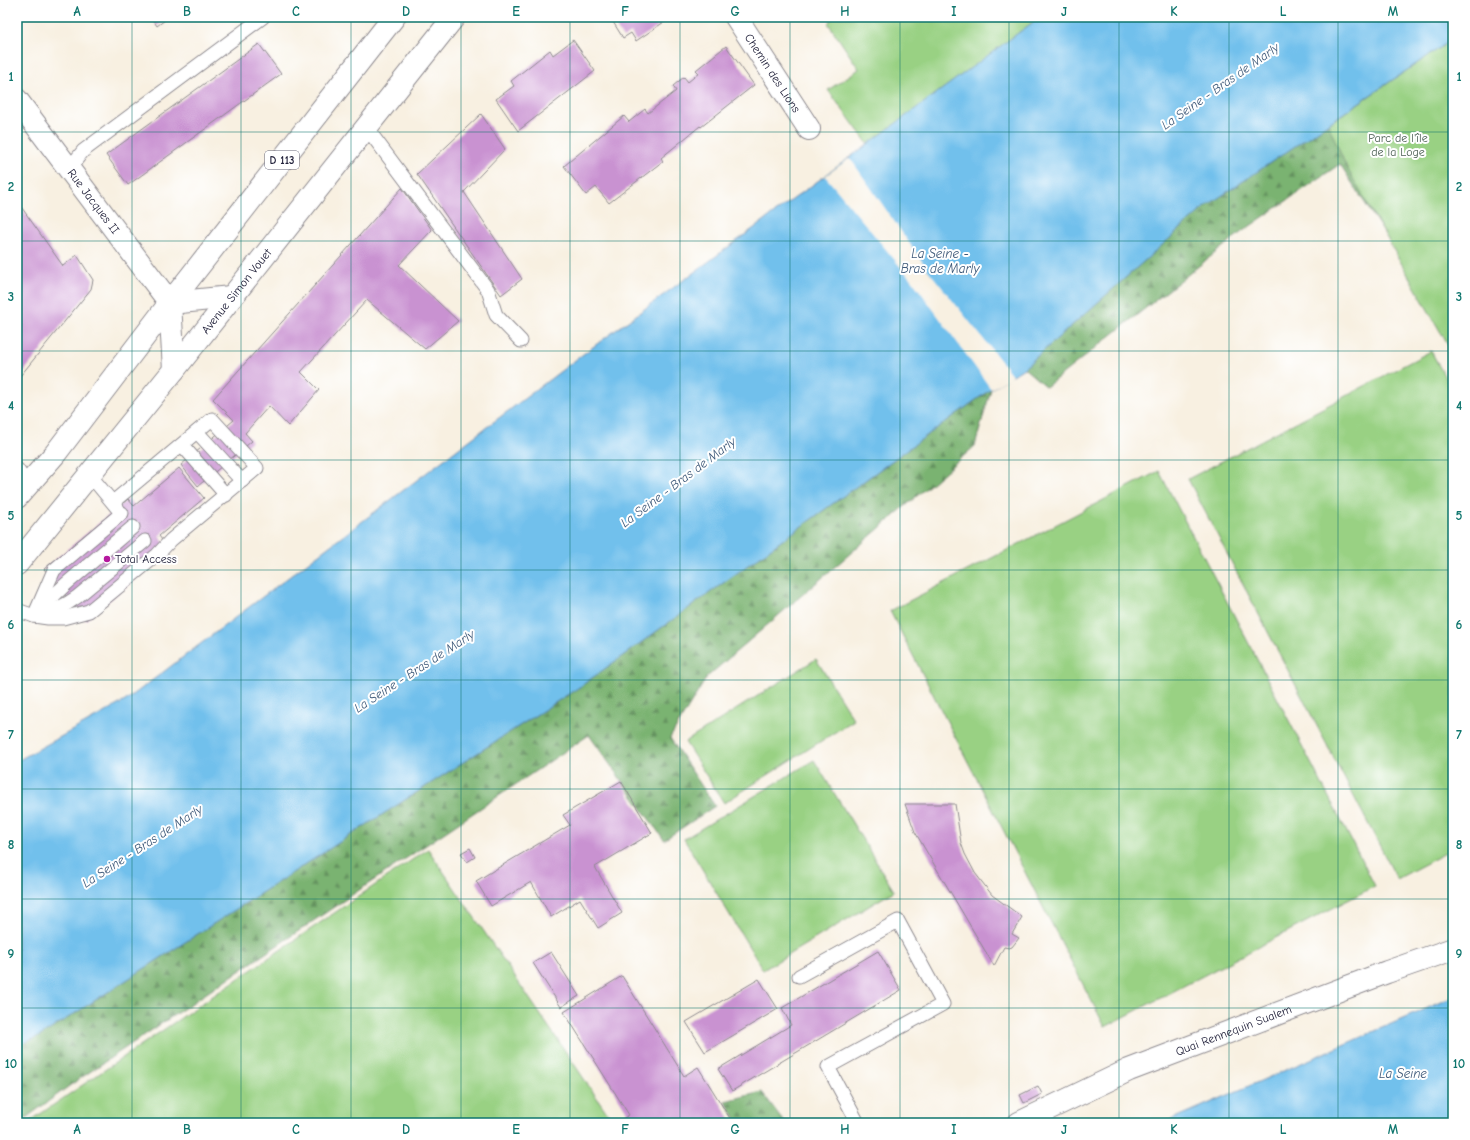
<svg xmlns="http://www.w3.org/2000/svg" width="1470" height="1140" font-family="'Comic Neue',sans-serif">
  <defs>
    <pattern id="forest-firs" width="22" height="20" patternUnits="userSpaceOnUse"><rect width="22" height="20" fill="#7ab371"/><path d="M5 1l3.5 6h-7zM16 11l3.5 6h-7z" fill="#64915e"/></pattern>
  </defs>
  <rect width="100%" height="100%" fill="#fff"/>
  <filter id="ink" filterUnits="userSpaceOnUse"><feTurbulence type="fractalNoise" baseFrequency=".025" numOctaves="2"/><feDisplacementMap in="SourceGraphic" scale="8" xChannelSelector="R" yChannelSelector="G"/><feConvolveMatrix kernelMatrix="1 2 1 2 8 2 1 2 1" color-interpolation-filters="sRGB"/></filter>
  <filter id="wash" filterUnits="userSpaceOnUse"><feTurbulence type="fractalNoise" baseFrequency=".012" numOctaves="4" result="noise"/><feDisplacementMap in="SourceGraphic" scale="16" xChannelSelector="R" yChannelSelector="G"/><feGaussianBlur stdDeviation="0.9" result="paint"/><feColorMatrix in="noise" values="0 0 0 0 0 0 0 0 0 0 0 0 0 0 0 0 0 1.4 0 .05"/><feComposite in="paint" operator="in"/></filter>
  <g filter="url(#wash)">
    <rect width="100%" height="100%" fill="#f8f0e1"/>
    <g fill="url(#forest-firs)" stroke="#4e6a56">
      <path d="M1453 39V341L1340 164 1243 231 1046 387 1024 368 1205 207Z"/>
      <path d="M991 389 975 446 707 677 670 738 715 806 664 840 589 735 72 1084 19 1123H17V1046L40 1036 581 686Z"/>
      <path d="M762 1092 785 1123H738L725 1101Z"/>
    </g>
    <g fill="#99d183" stroke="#5e7a5f">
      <path d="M834 17H1040L868 144 828 90 859 69 828 23Z"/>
      <path d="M1453 39V354L1347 168 1328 124Z"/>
      <path d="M1431 351 1453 392V849L1397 879 1188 479Z"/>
      <path d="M1159 471 1375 886 1105 1027 890 611Z"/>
      <path d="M816 659 854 720 724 803 685 742Z"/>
      <path d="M814 760 894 891 763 970 684 839Z"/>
      <path d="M428 849 614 1123H27Z"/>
    </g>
    <g fill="#71c0ec" stroke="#4a7194">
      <path d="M1040 17H1453V39L1205 207 1024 368 991 389 581 686 40 1036 17 1046V761L125 701 582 355Z"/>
      <path d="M1453 997V1123H1164Z"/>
    </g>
    <path fill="#f8f0e1" d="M850 158 928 270 1013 376 991 389 914 283 825 176Z"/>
    <g id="blocks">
      <g fill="#c992d1">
        <path d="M146 17H169L157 26 151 17 148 19Z"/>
        <path d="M610 17H665L667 20 636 41 631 33 623 38Z"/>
        <path d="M573 40 595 71 518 131 496 99 514 86 511 81 550 50 553 55Z"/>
        <path d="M259 44 281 74 128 185 106 155Z"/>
        <path d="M726 46 754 85 701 127 700 126 661 158 663 161 609 203 596 187 586 195 564 166 624 116 629 122 645 109 648 113 676 91 673 86 684 77 688 82 699 73 696 70Z"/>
        <path d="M481 114 505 149 464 192 522 279 501 295 417 174Z"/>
        <path d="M402 188 432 230 399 265 458 321 425 349 367 300 301 372 319 390 288 426 269 406 245 433 252 441 198 486 181 465 234 420 213 399Z"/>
        <path d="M17 201 63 266 77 255 93 280 91 289 21 375 17 378Z"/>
        <path d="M179 468 204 498 159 536 170 550 86 620 44 569 128 499 134 506Z"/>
        <path d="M621 781 652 833 595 867 622 913 598 928 580 899 551 917 531 882 491 906 476 881 570 825 563 815Z"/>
        <path d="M905 804H955L961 843 965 854 975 873 992 895 1022 917 1012 934 1019 938 1012 947 1009 948 1004 947 994 966 915 832Z"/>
        <path d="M470 848 475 857 467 862 461 853Z"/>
        <path d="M878 951 901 990 732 1091 718 1069 791 1025 782 1008Z"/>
        <path d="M551 952 579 996 561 1007 533 963Z"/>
        <path d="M622 976 684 1076 698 1067 733 1123H616L629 1115 564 1012Z"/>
        <path d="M759 979 778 1009 705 1052 686 1022Z"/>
        <path d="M1038 1086 1042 1094 1024 1103 1020 1095Z"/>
      </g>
    </g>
  </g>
  <g filter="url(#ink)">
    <use href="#blocks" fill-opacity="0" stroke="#8d898e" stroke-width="1"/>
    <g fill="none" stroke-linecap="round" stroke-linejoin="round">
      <g stroke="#8d898e" stroke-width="15">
        <g id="lane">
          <path d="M366 127 488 290 496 315 521 341"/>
          <path d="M69 169 83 151 263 17"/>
          <path d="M197 432 242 481"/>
          <path d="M182 445 226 495"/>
          <path d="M17 469 28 485"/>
          <path d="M89 474 118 509"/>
          <path d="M17 610 34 616 48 618H63L89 611 157 555 171 540 257 468 212 419 113 502"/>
          <path d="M39 610 66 584 133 527"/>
          <path d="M41 614C55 611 66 605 77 597L145 541"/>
          <path d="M34 616 54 570 122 513"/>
          <path d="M799 976 898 921 943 1004 828 1067 858 1123"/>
        </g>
      </g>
      <g stroke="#8d898e" stroke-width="24">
        <g id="street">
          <path id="s1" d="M736 17 809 129"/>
          <path id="s2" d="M17 100 170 303"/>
          <path id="s3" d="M1019 1123 1129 1070 1387 972 1453 949"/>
        </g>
      </g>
      <g stroke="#8d898e" stroke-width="24">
        <g id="primary">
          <path d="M170 303 174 370"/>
          <path d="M170 303 231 297"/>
          <path d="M17 497 55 454 170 303 394 17"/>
          <path id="s4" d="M17 564 174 370 454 17"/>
        </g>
      </g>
      <use href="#lane" stroke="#fff" stroke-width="13"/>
      <use href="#street" stroke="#fff" stroke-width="22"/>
      <use href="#primary" stroke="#fff" stroke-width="22"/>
    </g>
  </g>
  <path fill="none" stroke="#0f766e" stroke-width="1" stroke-opacity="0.55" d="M132 17V1123M241 17V1123M351 17V1123M461 17V1123M570 17V1123M680 17V1123M790 17V1123M900 17V1123M1009 17V1123M1119 17V1123M1229 17V1123M1338 17V1123M17 132H1453M17 241H1453M17 351H1453M17 460H1453M17 570H1453M17 680H1453M17 789H1453M17 899H1453M17 1008H1453"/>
  <circle fill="#b5179e" stroke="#fff" stroke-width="1.5" cx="107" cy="559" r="4"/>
  <g text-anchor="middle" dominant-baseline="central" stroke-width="4" stroke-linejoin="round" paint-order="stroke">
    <rect fill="#fff" stroke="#646476" stroke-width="1" x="265" y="151" width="34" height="18" rx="3"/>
    <g font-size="11" font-weight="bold" fill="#22223b">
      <text x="282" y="160">D 113</text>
    </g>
    <g font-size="12" fill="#22223b" stroke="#fff">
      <text stroke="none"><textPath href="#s1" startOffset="67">Chemin des Lions</textPath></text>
      <text stroke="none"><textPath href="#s2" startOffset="127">Rue Jacques II</textPath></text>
      <text stroke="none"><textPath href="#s4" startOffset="350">Avenue Simon Vouet</textPath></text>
      <text stroke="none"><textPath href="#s3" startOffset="234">Quai Rennequin Sualem</textPath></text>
    </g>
    <g font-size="12" fill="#4c5f54" stroke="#fff">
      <text x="1398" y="138">Parc de l'île<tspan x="1398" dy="14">de la Loge</tspan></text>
    </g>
    <g font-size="12" fill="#22223b" stroke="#fff" text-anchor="start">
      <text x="115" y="559">Total Access</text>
    </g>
    <g font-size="13" font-style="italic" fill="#3e5979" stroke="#fff">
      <text transform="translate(1220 86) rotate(-35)">La Seine - Bras de Marly</text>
      <text x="940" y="253">La Seine -<tspan x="940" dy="15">Bras de Marly</tspan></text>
      <text transform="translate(678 482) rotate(-37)">La Seine - Bras de Marly</text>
      <text transform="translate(414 671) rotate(-33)">La Seine - Bras de Marly</text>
      <text transform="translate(142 846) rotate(-33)">La Seine - Bras de Marly</text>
      <text x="1403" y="1073">La Seine</text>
    </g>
  </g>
  <rect width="1470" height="1140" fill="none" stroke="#fff" stroke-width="44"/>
  <rect x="22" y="22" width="1426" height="1096" fill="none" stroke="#0f766e" stroke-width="1.5"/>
  <g font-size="13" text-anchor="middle" font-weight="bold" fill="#0f766e">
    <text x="77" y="16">A</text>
    <text x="187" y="16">B</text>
    <text x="296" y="16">C</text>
    <text x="406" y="16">D</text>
    <text x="516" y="16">E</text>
    <text x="625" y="16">F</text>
    <text x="735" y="16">G</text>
    <text x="845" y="16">H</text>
    <text x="954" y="16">I</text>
    <text x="1064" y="16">J</text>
    <text x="1174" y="16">K</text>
    <text x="1283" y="16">L</text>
    <text x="1393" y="16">M</text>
    <text x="11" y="81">1</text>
    <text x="1459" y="81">1</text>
    <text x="11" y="191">2</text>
    <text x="1459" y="191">2</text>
    <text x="11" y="301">3</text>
    <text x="1459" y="301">3</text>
    <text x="11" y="410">4</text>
    <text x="1459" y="410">4</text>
    <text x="11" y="520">5</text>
    <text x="1459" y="520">5</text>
    <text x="11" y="629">6</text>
    <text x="1459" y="629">6</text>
    <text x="11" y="739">7</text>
    <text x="1459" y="739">7</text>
    <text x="11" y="849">8</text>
    <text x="1459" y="849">8</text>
    <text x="11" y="958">9</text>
    <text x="1459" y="958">9</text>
    <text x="11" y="1068">10</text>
    <text x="1459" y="1068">10</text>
    <text x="77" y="1134">A</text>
    <text x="187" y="1134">B</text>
    <text x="296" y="1134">C</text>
    <text x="406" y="1134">D</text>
    <text x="516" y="1134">E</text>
    <text x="625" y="1134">F</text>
    <text x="735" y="1134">G</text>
    <text x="845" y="1134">H</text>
    <text x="954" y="1134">I</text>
    <text x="1064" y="1134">J</text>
    <text x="1174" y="1134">K</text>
    <text x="1283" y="1134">L</text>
    <text x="1393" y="1134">M</text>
  </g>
</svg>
